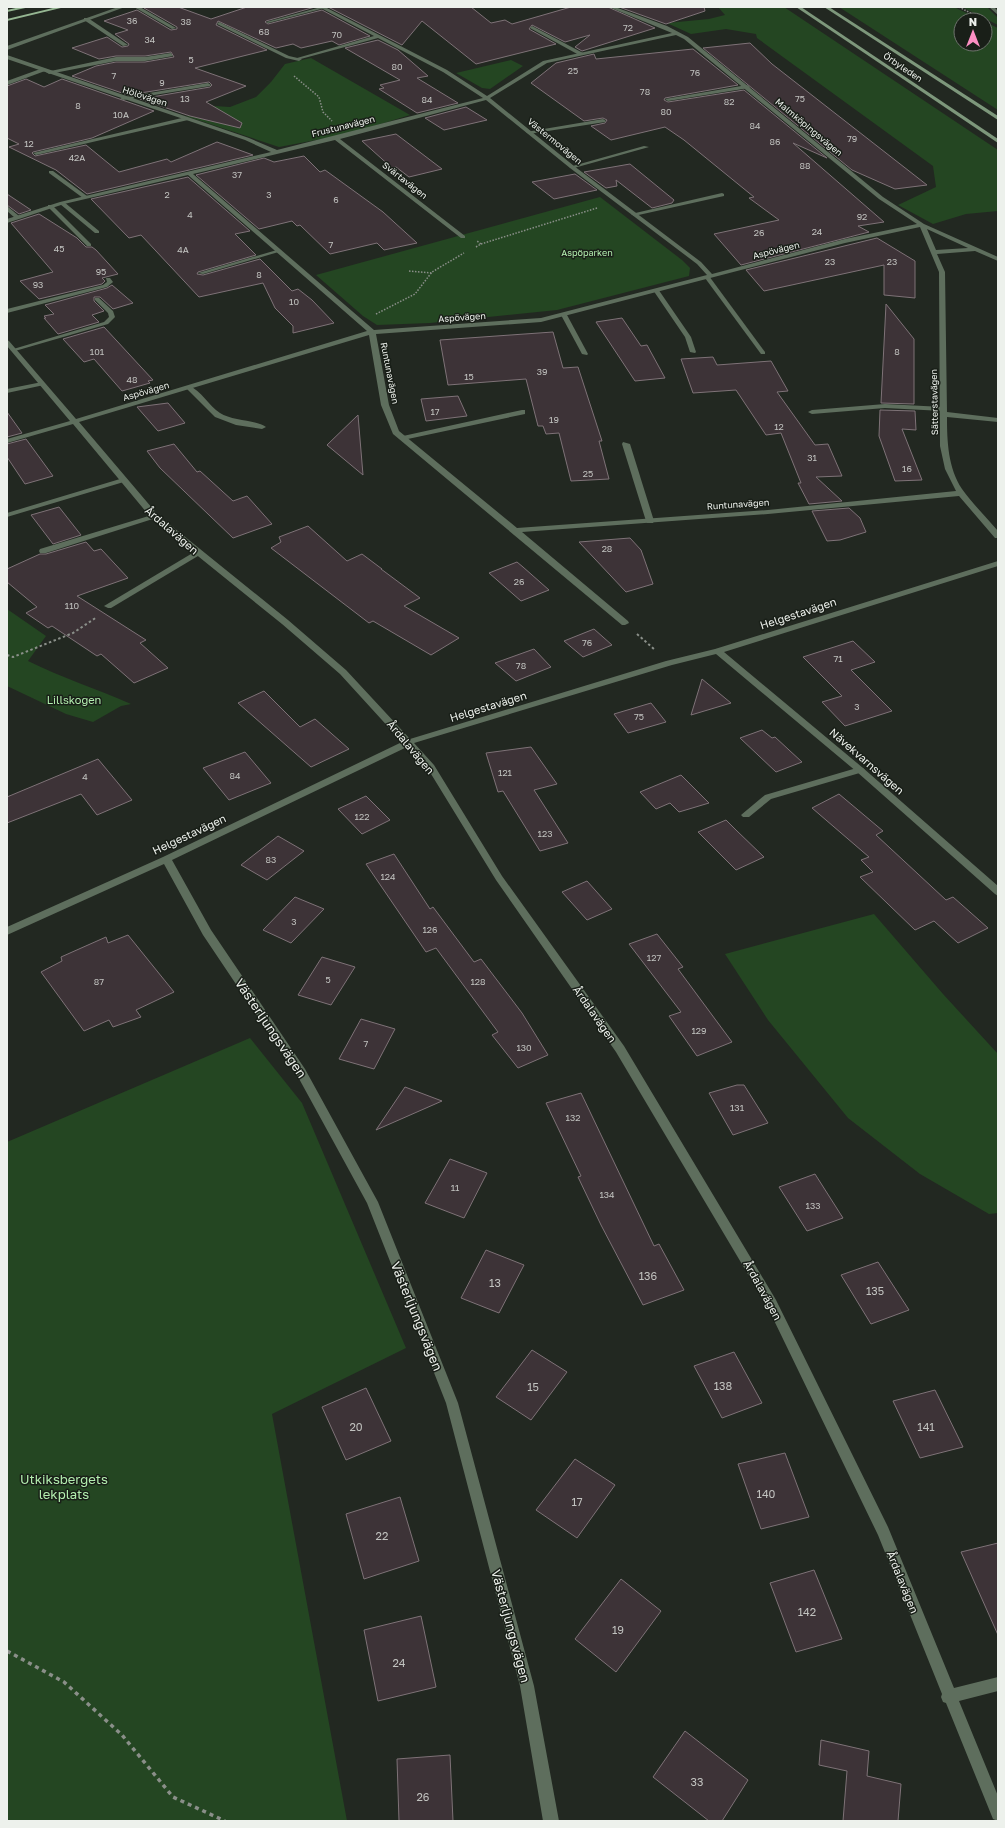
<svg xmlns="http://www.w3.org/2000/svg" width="1005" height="1828" font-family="'Golos Text',sans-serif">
  <rect width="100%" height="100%" fill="#222821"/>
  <g fill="#244622">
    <path d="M718 7H784L998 150V211L966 214 933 224 898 205 936 187 933 166 757 38 756 34 726 29 691 34 667 23 709 19 725 15Z"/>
    <path d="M839 7H954L981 20H961V44H985V22L998 28V110Z"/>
    <path d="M962 7H987L998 18V25Z"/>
    <path d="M311 58 410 115 348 134 279 147 186 116 214 106 230 107 256 97 271 82 285 64Z"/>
    <path d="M511 60 523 66 490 89 482 88 456 73Z"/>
    <path d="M600 197 682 260 690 268 689 276 557 310 430 323 377 325 363 316 316 275Z"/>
    <path d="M7 609 46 636 28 661C62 678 97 689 131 704L121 706 93 722 66 714 7 686Z"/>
    <path d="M874 914 943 994 998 1054V1213L989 1214 920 1174 848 1118 768 1020 725 954Z"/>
    <path d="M250 1038 302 1103 406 1348 272 1414 347 1821H8L7 1142Z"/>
  </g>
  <g fill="#3d3337" stroke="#7e7277">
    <path d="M147 7H178L211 19 247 7H315L266 21 265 22 268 24 322 10 370 36 339 45 332 41 301 48 293 44 276 48 218 21 216 25 267 50 195 68 246 86 206 102 242 123 240 128 190 116 140 99 210 87 212 85 209 82 128 95 72 76 96 66 116 62H145L174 57 171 52 145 56H116L99 59 72 48 107 37 122 47 128 46 129 44 115 34 128 30 104 21 137 10 171 30 177 29V27L144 8Z"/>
    <path d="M328 7H471L491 23 505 20 512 24 571 7H608L655 28 582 51 575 47 590 35 565 42 532 25 529 29 556 44 476 64 422 21 402 45Z"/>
    <path d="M619 7H704L705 11 666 24Z"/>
    <path d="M378 40 398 50 428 76 417 78 458 103 417 113 379 89 384 88 380 85 400 80 345 48Z"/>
    <path d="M750 43 772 64 927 185 895 189 852 170 703 48Z"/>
    <path d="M693 49 738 85 665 98 664 100 668 102 744 90 827 158 793 143 884 222 858 226 869 232 741 265 714 234 779 220 749 198 754 197 684 140 665 127 611 140 591 126 605 123 607 120 603 118 584 121 531 83 556 63 594 54 596 59Z"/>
    <path d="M26 79 44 87 62 79 154 111 92 138 33 152 32 153 35 156 86 145 119 172 167 159 171 162 217 142 253 155 87 194 56 170 9 147 19 144 7 138V86Z"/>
    <path d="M466 107 487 120 444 130 425 118Z"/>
    <path d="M396 134 442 169 409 177 396 167 392 168 362 141Z"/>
    <path d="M304 156 320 172 325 170 383 212 417 243 384 250 377 243 330 254 300 225 297 226 292 221 259 229 196 175 264 158 274 162Z"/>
    <path d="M630 164 674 200 672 203 652 208 616 180 617 186 606 188 584 172Z"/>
    <path d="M575 174 597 190 554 199 532 182Z"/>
    <path d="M188 177 250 231 235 234 256 255 198 272 197 274 203 275 260 259 292 291 298 289 312 300 334 323 293 333V326L275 308 263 283 199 297 141 235 129 238 91 199Z"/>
    <path d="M7 194 31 210 19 214 7 205Z"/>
    <path d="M39 214 77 238 86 247H92L96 250 118 274 102 278 105 281 102 284 39 299 20 281 53 272 11 223Z"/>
    <path d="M877 238 915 261V298L884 295V265L764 291 746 270Z"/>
    <path d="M112 285 133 303 113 309 100 297H94V301L104 311 92 315 99 322 58 334 44 318H46L44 316 54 314 45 305 107 288Z"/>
    <path d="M886 304 914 339V404L881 403Z"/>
    <path d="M622 318 641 346 647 345 665 378 635 381 596 322Z"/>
    <path d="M104 327 153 380 148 381 150 383 122 391 94 359 84 362 63 339Z"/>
    <path d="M553 332 563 368 578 367 602 441H599L609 479 571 481 559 433 546 434 543 426H538L526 379 448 385 440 340Z"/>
    <path d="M713 357 717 365 771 361 788 391 777 392 815 445 828 444 842 476 816 477 842 501 809 504 798 483H801L781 433 766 435 736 390 693 393 681 359Z"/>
    <path d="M458 396 467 416 426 421 421 399Z"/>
    <path d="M168 403 185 423 158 431 137 407Z"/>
    <path d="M880 410 915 411 916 430 902 429 922 480 895 481 879 436Z"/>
    <path d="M7 412 22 433 7 437Z"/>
    <path d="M358 415 363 475 327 445Z"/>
    <path d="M26 439 53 476 25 484 7 457V444Z"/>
    <path d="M174 444 197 472 200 471 233 501 247 496 272 524 233 538 160 468 147 451Z"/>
    <path d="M59 507 81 535 53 544 31 515Z"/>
    <path d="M849 508 860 518 866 532 840 540 827 541 812 511Z"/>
    <path d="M308 526 347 561 362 554 382 569H381L420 598 404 606 459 638 431 655 373 621 369 623 271 548 281 542 279 537Z"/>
    <path d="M630 538 641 550 653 584 626 592 579 542Z"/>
    <path d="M86 542 94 551 101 549 128 578 77 596 146 640 140 643 168 668 134 683 101 654 97 656 52 626 48 628 26 613 37 607 7 582V569L40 554H46Z"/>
    <path d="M517 562 523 567 549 590 521 601 489 573Z"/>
    <path d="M594 629 612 645 583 657 564 641Z"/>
    <path d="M853 641 875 662 851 670 892 711 845 726 822 702 842 696 803 657Z"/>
    <path d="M534 649 551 667 516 681 495 663Z"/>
    <path d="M702 679 731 703 691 715Z"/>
    <path d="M264 691 300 727 315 719 349 749 311 767 238 703Z"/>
    <path d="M651 703 666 722 628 733 614 714Z"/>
    <path d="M762 730 772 738 775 737 802 762 776 772 740 738Z"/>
    <path d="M531 747 557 784 534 790 568 843 540 851 503 791 498 792 486 753Z"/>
    <path d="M245 752 271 783 229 800 203 768Z"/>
    <path d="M98 759 132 800 97 815 81 794 7 823V797Z"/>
    <path d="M681 775 709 803 679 812 670 803 656 809 640 792Z"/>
    <path d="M839 794 883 831 876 835 946 900 953 897 988 928 958 943 934 921 915 930 860 877 873 872 861 860 869 857 812 808Z"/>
    <path d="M366 796 390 820 362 834 338 809Z"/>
    <path d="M726 820 736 830 764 857 736 870 698 832Z"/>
    <path d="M278 836 304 851 267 880 241 865Z"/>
    <path d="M394 854 430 909 433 907 474 962 481 959 522 1013 548 1055 518 1068 492 1035 498 1032 436 948 426 952 366 864Z"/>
    <path d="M587 881 612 909 587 920 562 892Z"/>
    <path d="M295 897 324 909 291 943 263 930Z"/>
    <path d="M657 934 683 967 678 969 732 1042 697 1056 669 1016 681 1012 629 944Z"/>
    <path d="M128 935 174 992 136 1010 141 1017 113 1027 109 1020 84 1031 41 972 62 961 61 957 106 937 108 943Z"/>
    <path d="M322 957 355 967 331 1005 298 995Z"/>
    <path d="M361 1019 395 1029 374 1069 339 1059Z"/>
    <path d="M737 1085H744L768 1123 733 1135 709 1093Z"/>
    <path d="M405 1087 442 1101 376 1130Z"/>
    <path d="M581 1093 654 1246 659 1244 684 1290 643 1305 601 1225 578 1177 581 1176 546 1103Z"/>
    <path d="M450 1159 487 1173 464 1218 425 1203Z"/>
    <path d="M815 1174 843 1218 807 1231 779 1187Z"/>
    <path d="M486 1250 524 1265 499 1313 461 1298Z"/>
    <path d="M878 1262 909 1310 871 1324 841 1275Z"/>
    <path d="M532 1350 567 1372 531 1420 496 1397Z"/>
    <path d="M734 1352 762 1403 722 1418 694 1366Z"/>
    <path d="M366 1388 391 1441 346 1460 322 1407Z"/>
    <path d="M935 1390 963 1447 920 1458 893 1401Z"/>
    <path d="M785 1453 809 1517 761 1529 738 1464Z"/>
    <path d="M575 1459 615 1485 577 1538 536 1510Z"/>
    <path d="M400 1497 419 1561 364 1579 346 1514Z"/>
    <path d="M998 1543V1635L961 1552Z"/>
    <path d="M814 1570 842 1639 796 1652 770 1583Z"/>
    <path d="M621 1579 661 1611 616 1672 575 1639Z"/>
    <path d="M421 1616 436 1687 378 1701 364 1630Z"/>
    <path d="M685 1731 748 1780 722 1821H709L653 1777Z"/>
    <path d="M821 1740 869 1751 867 1776 901 1784 898 1821H843L847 1771 819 1765Z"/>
    <path d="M450 1755 453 1821H399L397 1759Z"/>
  </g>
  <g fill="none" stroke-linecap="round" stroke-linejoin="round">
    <g stroke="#8a8f89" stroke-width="1.5" stroke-dasharray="1.5 1.5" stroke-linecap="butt">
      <path d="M959 7 978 17"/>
      <path d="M294 76 319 97 323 112 332 121"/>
      <path d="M481 244 597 208"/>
      <path d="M476 247 481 244 477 241"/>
      <path d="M409 271 432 273"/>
      <path d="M376 314 415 294 432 272 464 253"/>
    </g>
    <g stroke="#8a8f89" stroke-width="2" stroke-dasharray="2.5 2.5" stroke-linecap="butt">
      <path d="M637 634 654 649"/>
      <path d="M7 655 13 657 73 633 97 617"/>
    </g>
    <path stroke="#8a8f89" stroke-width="3.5" stroke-dasharray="4 4" stroke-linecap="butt" d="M7 1651 64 1682 122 1735 173 1797 225 1821"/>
    <g fill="#5e6e5d" fill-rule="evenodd">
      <path d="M134 7H140L176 28 172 29Z"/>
      <path d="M321 7 325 8 268 23 266 22Z"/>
      <path d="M84 18H88L128 45 123 46 84 20Z"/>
      <path d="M219 22 289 56 302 59 299 61 286 58 217 24Z"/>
      <path d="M532 26 583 53 584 54 579 55 530 28Z"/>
      <path d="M171 53 173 56 145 61H116L49 74 46 72 116 57H145Z"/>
      <path d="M43 68 45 71 7 85V81Z"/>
      <path d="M208 83 211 85 210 86 123 100 120 98Z"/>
      <path d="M747 85 750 87 749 88 668 101 665 99Z"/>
      <path d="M186 117 189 119 188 120 36 155 33 153Z"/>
      <path d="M603 119 606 121 605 122 529 134 526 132Z"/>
      <path d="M644 146 649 147 574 168 569 167Z"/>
      <path d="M49 171H53L87 196V198H83L49 173Z"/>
      <path d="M722 193 724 194V196L634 216 631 214Z"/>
      <path d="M60 202H64L99 231V233H95L60 204Z"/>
      <path d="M48 205H52L91 244V246H87L48 207Z"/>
      <path d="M7 206 19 216V218H15L7 211Z"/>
      <path d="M277 250 282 251 203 274 198 273Z"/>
      <path d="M705 276H709L765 352V354H761L705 278Z"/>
      <path d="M106 278H110L113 282 107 287 7 313V309L103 285 107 282Z"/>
      <path d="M654 289H658L691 337 696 352 695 353 690 352 685 337 653 290Z"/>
      <path d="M95 298H99L113 311 115 317 108 324 15 351 10 350 104 322 109 317 108 313 95 300Z"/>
      <path d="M564 313 567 315 588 354 587 355 582 354 561 315Z"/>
      <path d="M42 382 45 384 44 385 7 393V389Z"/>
      <path d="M189 386C201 390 209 406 220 413 232 421 257 420 266 427L262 429 236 425 215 417 187 389V387Z"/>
      <path d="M885 404 943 407 947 409 943 411 885 408 812 414 808 412 812 410Z"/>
      <path d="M522 410H525V414L403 440 399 438 403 436Z"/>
      <path d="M623 442 630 444 654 521 653 523H647L646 521 622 444Z"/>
      <path d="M120 479H123L127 481 7 517V513Z"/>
      <path d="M152 515H158L159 517 46 553H40L39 551 40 549Z"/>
      <path d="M196 551H202L203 553 111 608H108L104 606Z"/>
      <path d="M860 767 863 768 865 770 863 772 771 799 749 817H743L741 815 765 795Z"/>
    </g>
    <g fill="#5e6e5d" fill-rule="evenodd">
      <path d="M118 7H125L7 50V46Z"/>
      <path d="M319 7H325L447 70 487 96 543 61 672 33 609 7H615L667 26 688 37 883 197 924 224 998 257V261L975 251 937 254 945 272 947 412 998 418V422L947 417C947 441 948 468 962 489 972 503 986 517 998 531V538H995L959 496 768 514 522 532 628 621 629 623 625 625H622L393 434 381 405 369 335 79 422 158 515 288 620 346 670 410 739 666 661 715 649 998 561V566L724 652 863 768 998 886V896L995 894 857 772 716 654 672 665 414 743 434 765 502 876 624 1046 776 1300 888 1527 954 1688 998 1677V1691L959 1701 998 1796V1821L993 1819 946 1703 943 1702 941 1697 942 1694 878 1535 768 1308 616 1052 496 880 428 769 407 747 172 860 211 930 305 1069 378 1202 458 1403 534 1686 559 1821H543L520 1686 446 1403 367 1203 297 1075 203 935 164 864 7 935V927L163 857 402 742 340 674 282 624 152 519 73 424 7 443V439L70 421 7 346V340L9 341 76 419 367 331 188 175 64 204 7 223V219L60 202 271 152 245 140 7 59V55L249 138 277 150 483 98 443 72 378 38 297 60V58L374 36ZM676 35 684 39 879 199 917 224 845 239 712 274 701 262 574 166 490 98 547 63ZM486 100 570 168 697 264 707 275 541 318 374 330 193 174 335 140 461 238H465V236L340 139ZM920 227 939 272 940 446 945 469 956 491 768 510 517 528 399 431 389 405 376 334 541 322 845 243ZM927 229 968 248 936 250Z"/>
      <path d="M989 7H994L998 11V15Z"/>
    </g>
    <g fill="#7d977b" fill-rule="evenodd">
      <path d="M796 7H801L998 139V143Z"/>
      <path d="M824 7H829L998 116V120Z"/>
    </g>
    <g fill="#95b692" fill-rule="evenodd">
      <path d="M20 7H30L7 12V10Z"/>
      <path d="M57 7H65L7 21V19Z"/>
    </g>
  </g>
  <g text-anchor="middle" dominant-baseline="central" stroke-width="3" stroke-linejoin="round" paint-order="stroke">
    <g font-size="9" fill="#c1c2bf">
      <text x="132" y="20">36</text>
      <text x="186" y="21">38</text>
      <text x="628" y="27">72</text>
      <text x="264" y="31">68</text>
      <text x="337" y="34">70</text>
      <text x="150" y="39">34</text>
      <text x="191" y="59">5</text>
      <text x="397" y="66">80</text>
      <text x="573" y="70">25</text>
      <text x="695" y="72">76</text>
      <text x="114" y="75">7</text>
      <text x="162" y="82">9</text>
      <text x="645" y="91">78</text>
      <text x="185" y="98">13</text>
      <text x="800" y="98">75</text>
      <text x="427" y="99">84</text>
      <text x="729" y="101">82</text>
      <text x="78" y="105">8</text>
      <text x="666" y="111">80</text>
      <text x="121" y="114">10A</text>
      <text x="755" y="125">84</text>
      <text x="852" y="138">79</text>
      <text x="775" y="141">86</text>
      <text x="29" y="143">12</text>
      <text x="77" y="157">42A</text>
      <text x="805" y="165">88</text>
      <text x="237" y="174">37</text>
      <text x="167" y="194">2</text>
      <text x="269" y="194">3</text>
      <text x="336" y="199">6</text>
      <text x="190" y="214">4</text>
      <text x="862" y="216">92</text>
      <text x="817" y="231">24</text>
      <text x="759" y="232">26</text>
      <text x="331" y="244">7</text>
      <text x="59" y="248">45</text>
      <text x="183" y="249">4A</text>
      <text x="830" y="261">23</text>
      <text x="892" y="261">23</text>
      <text x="101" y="271">95</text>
      <text x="259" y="274">8</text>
      <text x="38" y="284">93</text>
      <text x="294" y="301">10</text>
      <text x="97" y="351">101</text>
      <text x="897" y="351">8</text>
      <text x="542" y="371">39</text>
      <text x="469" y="376">15</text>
      <text x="132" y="379">48</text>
      <text x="435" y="411">17</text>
      <text x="554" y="419">19</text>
      <text x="779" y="426">12</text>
      <text x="812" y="457">31</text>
      <text x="907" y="468">16</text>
      <text x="588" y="473">25</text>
      <text x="607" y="548">28</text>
      <text x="519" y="581">26</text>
      <text x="72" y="605">110</text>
      <text x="587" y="642">76</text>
      <text x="838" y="658">71</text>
      <text x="521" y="665">78</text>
      <text x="857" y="706">3</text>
      <text x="639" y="716">75</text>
      <text x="505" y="772">121</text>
      <text x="235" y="775">84</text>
      <text x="85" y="776">4</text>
      <text x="362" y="816">122</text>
      <text x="545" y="833">123</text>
      <text x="271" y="859">83</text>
      <text x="388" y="876">124</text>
      <text x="294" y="921">3</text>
      <text x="430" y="929">126</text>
      <text x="654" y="957">127</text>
      <text x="328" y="979">5</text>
      <text x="99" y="981">87</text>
      <text x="478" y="981">128</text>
      <text x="699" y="1030">129</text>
      <text x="366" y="1043">7</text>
      <text x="524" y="1047">130</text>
      <text x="737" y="1107">131</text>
      <text x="573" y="1117">132</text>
      <text x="455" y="1187">11</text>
      <text x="607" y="1194">134</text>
      <text x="813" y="1205">133</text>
    </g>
    <g font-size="9" fill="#edf1ec" stroke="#191f18">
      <text transform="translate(903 67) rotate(34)">Örbyleden</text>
      <text transform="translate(145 96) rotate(18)">Hölövägen</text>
      <text transform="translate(343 126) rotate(-14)">Frustunavägen</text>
      <text transform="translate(809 127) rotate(40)">Malmköpingsvägen</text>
      <text transform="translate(555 141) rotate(39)">Västermovägen</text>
      <text transform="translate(405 180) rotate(38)">Svärtavägen</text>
      <text transform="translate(776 250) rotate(-14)">Aspövägen</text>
      <text transform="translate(462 317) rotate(-4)">Aspövägen</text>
      <text transform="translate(390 373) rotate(79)">Runtunavägen</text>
      <text transform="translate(146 391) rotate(-16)">Aspövägen</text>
      <text transform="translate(934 402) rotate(-91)">Sätterstavägen</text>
      <text transform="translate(738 504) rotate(-4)">Runtunavägen</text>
    </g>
    <g font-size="9" fill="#b2edae" stroke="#191f18">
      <text x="587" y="252">Aspöparken</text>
    </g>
    <g font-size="11" fill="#edf1ec" stroke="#191f18">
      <text transform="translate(172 530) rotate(41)">Årdalavägen</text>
      <text transform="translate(798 613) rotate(-18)">Helgestavägen</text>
      <text transform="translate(488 706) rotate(-17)">Helgestavägen</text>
      <text transform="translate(411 747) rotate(50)">Årdalavägen</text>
      <text transform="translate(867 761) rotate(41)">Nävekvarnsvägen</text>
      <text transform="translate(189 834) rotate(-25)">Helgestavägen</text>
      <text transform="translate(595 1014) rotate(55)">Årdalavägen</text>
      <text transform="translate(763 1290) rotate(61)">Årdalavägen</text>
      <text transform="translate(903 1582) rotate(68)">Årdalavägen</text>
    </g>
    <g font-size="11" fill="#b2edae" stroke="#191f18">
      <text x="74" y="699">Lillskogen</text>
    </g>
    <g font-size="11" fill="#c1c2bf">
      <text x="648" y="1275">136</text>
      <text x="495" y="1282">13</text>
      <text x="875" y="1290">135</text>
      <text x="723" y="1385">138</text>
      <text x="533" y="1386">15</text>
      <text x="356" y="1426">20</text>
      <text x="926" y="1426">141</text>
      <text x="766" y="1493">140</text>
      <text x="577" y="1501">17</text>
      <text x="382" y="1535">22</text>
      <text x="807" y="1611">142</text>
      <text x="618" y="1629">19</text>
      <text x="399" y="1662">24</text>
      <text x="697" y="1781">33</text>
      <text x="423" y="1796">26</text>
    </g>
    <g font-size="13" fill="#edf1ec" stroke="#191f18">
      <text transform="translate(271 1028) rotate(56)">Västerljungsvägen</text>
      <text transform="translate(417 1316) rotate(68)">Västerljungsvägen</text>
      <text transform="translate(511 1626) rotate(75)">Västerljungsvägen</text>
    </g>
    <g font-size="13" fill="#b2edae" stroke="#191f18">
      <text x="64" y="1479">Utkiksbergets<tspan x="64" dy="15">lekplats</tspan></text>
    </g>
  </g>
  <rect width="1005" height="1828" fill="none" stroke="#edf1ec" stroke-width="16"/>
  <g transform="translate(973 32)"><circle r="19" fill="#191f18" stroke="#6e736d"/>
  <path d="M0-3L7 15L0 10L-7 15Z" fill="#fc8fc3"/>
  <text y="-6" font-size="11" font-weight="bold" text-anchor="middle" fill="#edf1ec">N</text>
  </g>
</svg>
